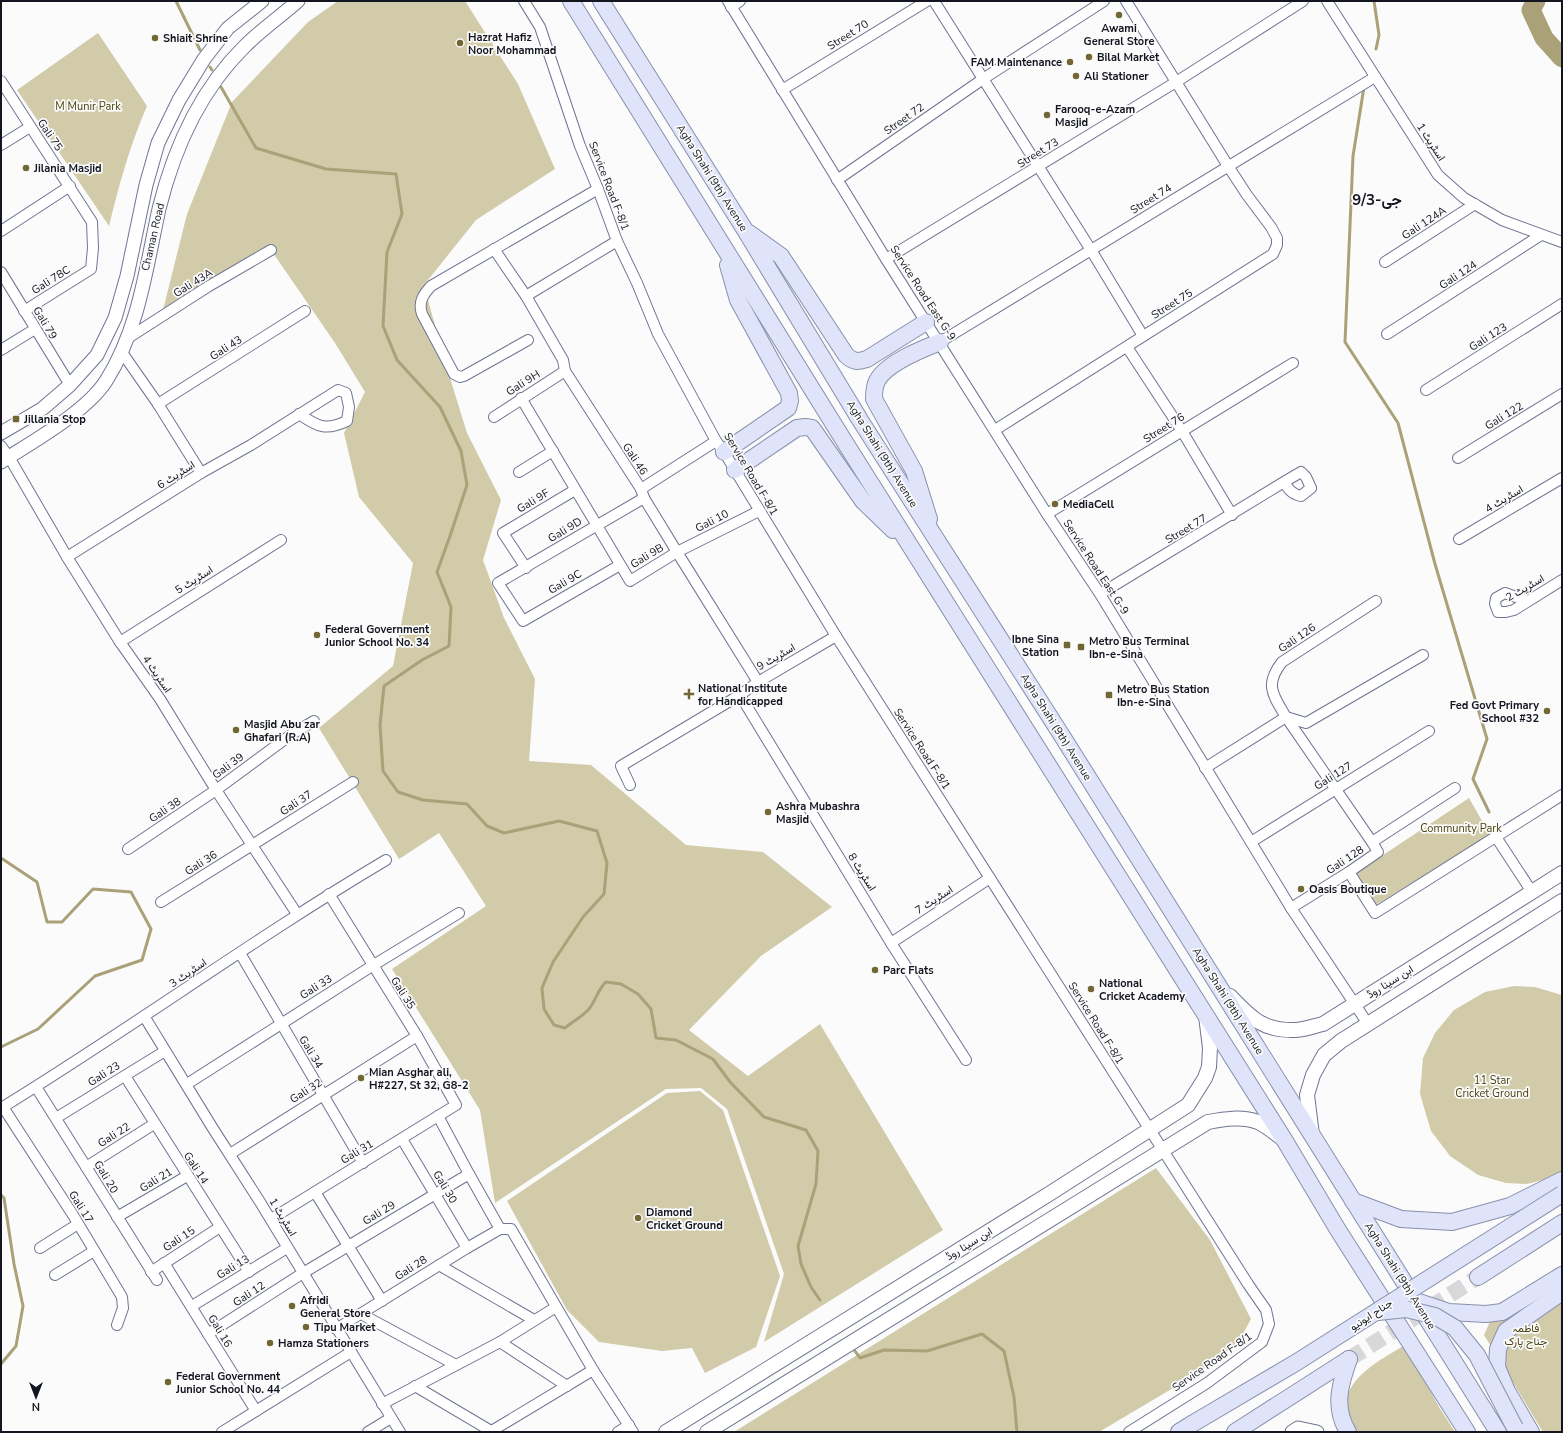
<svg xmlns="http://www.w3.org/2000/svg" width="1563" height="1433" font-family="'Nunito Sans',Vazirmatn,sans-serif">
  <rect width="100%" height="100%" fill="#fbfbfb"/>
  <g fill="#d1cbaa">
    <path d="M338 1H465L518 84 555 169 476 220 424 285 443 355 467 433 501 500 483 560 504 618 535 679 529 761 591 765 686 845 763 852 832 907 761 956 689 1030 748 1076 820 1024 943 1230 764 1342 784 1274 727 1109 701 1088 666 1089 495 1203 480 1110 392 969 486 906 439 833 399 859 319 728 393 666 413 563 359 497 344 433 365 392 335 343 271 250 163 310 187 214 232 102 308 22Z"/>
    <path d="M98 33 147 106C130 145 119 185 109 226L17 90Z"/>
    <path d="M1469 798 1490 835 1376 905 1356 873Z"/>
    <path d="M1514 986 1535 987 1562 995V1175L1527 1184 1506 1183 1478 1175 1450 1156 1431 1131 1420 1094 1423 1058 1435 1033 1454 1010 1485 992Z"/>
    <path d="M700 1091 723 1110 780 1276 756 1347 705 1373 692 1348 662 1351 599 1342 567 1310 507 1201 667 1093Z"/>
    <path d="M1156 1168 1210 1240 1251 1319 1238 1343 1195 1375 1099 1432H734Z"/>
    <path d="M1562 1266V1432H1543L1484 1335 1495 1310Z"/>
    <path d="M1405 1345 1439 1407 1455 1432H1354C1352 1426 1347 1418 1346 1412 1342 1378 1381 1360 1405 1345Z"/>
  </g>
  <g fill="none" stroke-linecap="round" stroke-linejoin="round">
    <g stroke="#aaa179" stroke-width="3">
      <path d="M176 1 200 50"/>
      <path d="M1374 1 1379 35 1376 49"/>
      <path d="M210 67 212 70"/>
      <path d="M221 87 256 148 326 169 396 174 402 214 387 252 383 326 397 360 440 407 461 451 467 485 450 536 437 572 451 607 449 646 422 660 384 686 380 725 383 771 398 792 423 800 467 804 487 826 504 833 559 821 597 831 607 863 604 894 583 917 553 962 542 988 544 1009 554 1025 565 1028C572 1022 583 1016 589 1009 596 1000 598 989 606 982L621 984 638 994 651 1009 656 1038 676 1040 713 1059 730 1082 764 1117 806 1130 818 1151 816 1184 798 1246 801 1264 811 1287 820 1300"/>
      <path d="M1364 87 1353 156 1345 342 1398 423 1435 564 1487 739 1473 779 1489 812"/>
      <path d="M1 858 37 882 47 922H62L93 889 131 892 151 929 142 960 95 976 38 1029 1 1047"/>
      <path d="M1 1195 4 1198 14 1264 23 1306 16 1346 1 1364"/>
      <path d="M855 1351 860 1358 884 1350 927 1351 982 1334 1004 1351 1014 1397 1017 1432"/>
    </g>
    <path stroke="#aaa179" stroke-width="19" d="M1536 1 1531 10 1544 38 1562 58"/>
    <path stroke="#d8d8da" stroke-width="16" stroke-dasharray="16 8" stroke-linecap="butt" d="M1349 1359 1478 1277"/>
    <g stroke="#6e7591" stroke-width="12">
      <g id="minor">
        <path d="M524 1 540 27 580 146 598 189 617 241 637 283 658 334 716 441 724 452 836 636 1248 1284 1266 1310 1269 1324 1262 1342 1207 1383 1129 1432"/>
        <path d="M728 1 886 259 1047 514 1100 594 1291 908 1368 1024"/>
        <path d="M934 1 1091 250 1143 336"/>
        <path d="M1327 1 1438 175 1464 198 1502 220 1562 242"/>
        <path d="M731 7 740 1"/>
        <path d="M1 81 92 222 93 248 91 269 24 311"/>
        <path d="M782 90 927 1"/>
        <path d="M1 145 30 127"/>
        <path d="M837 180 983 79 1104 1"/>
        <path d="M1 231 70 186"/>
        <path d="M494 249 526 296 563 360 565 371 641 489 644 498 677 552 758 682"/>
        <path d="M886 259 1176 82 1303 1"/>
        <path d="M1385 262 1475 204"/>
        <path d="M1 272 70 385"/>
        <path d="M526 296 617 241"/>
        <path d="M1387 334 1541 235"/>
        <path d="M128 338 209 286 271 250"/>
        <path d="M528 340 464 376 460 377 454 374 422 314C418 302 423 295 431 286L598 189"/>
        <path d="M940 342 1375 77"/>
        <path d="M1127 347 1182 431 1232 515"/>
        <path d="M1 350 35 329"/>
        <path d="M121 351 158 404 201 473"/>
        <path d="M1426 390 1562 304"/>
        <path d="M521 398 630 581 677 552 759 511"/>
        <path d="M158 404 305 311"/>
        <path d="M494 417 565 371"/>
        <path d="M995 430 1273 254 1277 245V238L1271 227 1247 195 1228 166 1126 1"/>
        <path d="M1 446 9 457 67 557 120 642 160 699 216 790 297 914"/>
        <path d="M1458 458 1562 394"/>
        <path d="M519 472 553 451"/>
        <path d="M641 489 716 441"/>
        <path d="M1047 514 1293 363"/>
        <path d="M1459 539 1562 478"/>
        <path d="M67 557 201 473 251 445 338 390 346 393 349 407 347 421C326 431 318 427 299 414"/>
        <path d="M620 565 523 621 498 583 644 498"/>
        <path d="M526 568 503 533 575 490"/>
        <path d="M1100 594 1284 482 1301 472 1306 477 1311 488 1301 496C1292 494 1289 490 1284 482"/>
        <path d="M1527 601 1505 593 1496 598 1495 604 1498 612H1506L1514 610 1562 580"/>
        <path d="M120 642 281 540"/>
        <path d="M740 695 891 943 966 1060"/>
        <path d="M1205 768 1286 717 1306 723 1423 655"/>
        <path d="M630 785 621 766 740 695 758 682 836 636"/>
        <path d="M1496 837 1532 892"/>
        <path d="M1251 842 1429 731"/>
        <path d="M1372 842 1286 717C1273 695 1264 685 1282 662L1376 601"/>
        <path d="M128 849 216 790 292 734 314 721"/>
        <path d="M1349 872 1375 913 1562 795"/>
        <path d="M161 902 353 782"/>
        <path d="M1291 908 1349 872 1378 852 1372 842 1455 788"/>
        <path d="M891 943 990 878"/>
        <path d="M240 953 363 1163"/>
        <path d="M144 1016 212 1127 260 1202 400 1432"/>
        <path d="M125 1076 249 1272"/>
        <path d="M187 1084 372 966 459 913"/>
        <path d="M36 1087 157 1280"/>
        <path d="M438 1116 469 1174 500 1229"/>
        <path d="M56 1118 165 1051"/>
        <path d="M402 1139 467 1248"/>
        <path d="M230 1154 417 1036"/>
        <path d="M86 1167 154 1124"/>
        <path d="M315 1192 382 1301"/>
        <path d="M117 1217 187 1176"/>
        <path d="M271 1219 456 1105 417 1036 329 894"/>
        <path d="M40 1248 78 1224"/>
        <path d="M164 1263 256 1411"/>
        <path d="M439 1265 534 1320"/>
        <path d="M151 1272 220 1227"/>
        <path d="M55 1275 94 1251"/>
        <path d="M192 1306 287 1248"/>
        <path d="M361 1314 456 1365"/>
        <path d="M117 1325 123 1308 122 1297 73 1215 3 1107C133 1027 255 938 386 860"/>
        <path d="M336 1329 467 1248 500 1229H511L593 1370 633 1432"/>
        <path d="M208 1334 303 1273 469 1174"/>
        <path d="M500 1342 556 1307"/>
        <path d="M415 1386 491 1431"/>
        <path d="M382 1404 500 1342 567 1386"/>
        <path d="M222 1432 351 1352"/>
        <path d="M368 1432 391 1418"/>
        <path d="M490 1432 593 1370"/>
        <path d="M618 1432 629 1425"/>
      </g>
    </g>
    <g stroke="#6e7591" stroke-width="15">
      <g id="tertiary">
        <path d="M1 433 42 409 70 385 97 355 115 318 127 276 146 185 158 143 179 100 204 59 228 28 262 1"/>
        <path d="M1 462C32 442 86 412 106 381 139 329 146 268 159 209 174 148 200 90 245 46 261 30 281 16 298 1"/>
        <path d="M1292 1432 1298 1428 1317 1432"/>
      </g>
    </g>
    <g stroke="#6e7591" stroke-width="16">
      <g id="secondary">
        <path d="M1230 996C1251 1018 1263 1031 1295 1030 1304 1030 1314 1026 1323 1024L1562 873"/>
        <path d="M1312 1135 1307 1095 1313 1075 1324 1055 1341 1041 1562 901"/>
        <path d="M666 1432 1049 1194 1188 1105 1205 1078 1209 1067 1210 1048 1206 1016"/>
        <path d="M707 1432 1208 1122C1224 1119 1242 1116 1258 1122 1267 1126 1276 1134 1284 1140"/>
      </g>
    </g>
    <g stroke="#8990ab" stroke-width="18">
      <g id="primary">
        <path d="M571 1 846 444 1285 1141 1338 1230 1467 1432"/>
        <path d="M601 1 745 230 860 420 1064 739 1498 1432"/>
        <path d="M749 233 781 256 846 355C853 362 858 362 867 359L926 322"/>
        <path d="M724 452 788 408 790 401 789 393 738 300 728 265"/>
        <path d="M735 470 797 428 805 427 812 428 863 501 893 530"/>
        <path d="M929 519 914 471 874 399C874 393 874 387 877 381 886 363 922 349 940 342"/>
        <path d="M1353 1201 1401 1219 1452 1222 1510 1206 1562 1180"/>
        <path d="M1478 1277 1562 1223"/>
        <path d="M1416 1301 1449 1312 1486 1314 1502 1312 1562 1275"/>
        <path d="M1179 1432 1192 1424"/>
        <path d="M1235 1432 1349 1359"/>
        <path d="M1348 1432C1333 1407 1340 1384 1349 1359"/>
        <path d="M1531 1432 1507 1391 1497 1367 1498 1349 1506 1331 1562 1292"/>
      </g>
    </g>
    <use href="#minor" stroke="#fff" stroke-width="10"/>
    <use href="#tertiary" stroke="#fff" stroke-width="13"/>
    <use href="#secondary" stroke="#fff" stroke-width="14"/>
    <use href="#primary" stroke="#dfe4fa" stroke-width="16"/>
    <g stroke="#8990ab" stroke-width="18" stroke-linecap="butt">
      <g id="primary-bridge">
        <path d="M1378 1312 1406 1309 1435 1316 1455 1328 1477 1355 1515 1428"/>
        <path d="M1192 1424 1297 1362 1562 1194"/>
      </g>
    </g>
    <use href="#primary-bridge" stroke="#dfe4fa" stroke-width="16"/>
  </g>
  <g fill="#726734" stroke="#fbfbfb" stroke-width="1.5">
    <circle cx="1119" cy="15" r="4"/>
    <circle cx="155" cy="38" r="4"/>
    <circle cx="460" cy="43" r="4"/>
    <circle cx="1089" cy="57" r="4"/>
    <circle cx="1070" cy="62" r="4"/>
    <circle cx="1076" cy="76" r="4"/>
    <circle cx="1047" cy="115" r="4"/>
    <circle cx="26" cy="168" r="4"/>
    <rect x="12" y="415" width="8" height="8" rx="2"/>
    <circle cx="1055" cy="504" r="4"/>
    <circle cx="317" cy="635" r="4"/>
    <rect x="1063" y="641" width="8" height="8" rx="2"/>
    <rect x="1077" y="643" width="8" height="8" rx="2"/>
    <path d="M687 688h4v4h4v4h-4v4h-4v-4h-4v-4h4z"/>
    <rect x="1105" y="691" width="8" height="8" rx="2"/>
    <circle cx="1547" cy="711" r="4"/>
    <circle cx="236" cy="730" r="4"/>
    <circle cx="768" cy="812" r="4"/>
    <circle cx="1301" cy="889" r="4"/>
    <circle cx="875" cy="970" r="4"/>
    <circle cx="1091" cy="989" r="4"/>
    <circle cx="361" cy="1078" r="4"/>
    <circle cx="638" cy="1218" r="4"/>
    <circle cx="292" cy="1306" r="4"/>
    <circle cx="306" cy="1327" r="4"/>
    <circle cx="270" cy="1343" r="4"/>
    <circle cx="168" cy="1382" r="4"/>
  </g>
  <g text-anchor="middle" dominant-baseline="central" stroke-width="3.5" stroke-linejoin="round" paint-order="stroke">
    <g font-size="11" font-weight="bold" fill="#131520" stroke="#fbfbfb" text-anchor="start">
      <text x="1119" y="28" text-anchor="middle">Awami<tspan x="1119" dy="13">General Store</tspan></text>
      <text x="468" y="37">Hazrat Hafiz<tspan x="468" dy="13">Noor Mohammad</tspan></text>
      <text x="163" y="38">Shiait Shrine</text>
      <text x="1097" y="57">Bilal Market</text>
      <text x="1062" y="62" text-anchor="end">FAM Maintenance</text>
      <text x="1084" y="76">Ali Stationer</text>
      <text x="1055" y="109">Farooq-e-Azam<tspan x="1055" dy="13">Masjid</tspan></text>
      <text x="34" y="168">Jilania Masjid</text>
      <text x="24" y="419">Jillania Stop</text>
      <text x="1063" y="504">MediaCell</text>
      <text x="325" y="629">Federal Government<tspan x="325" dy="13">Junior School No. 34</tspan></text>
      <text x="1059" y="639" text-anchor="end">Ibne Sina<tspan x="1059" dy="13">Station</tspan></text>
      <text x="1089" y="641">Metro Bus Terminal<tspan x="1089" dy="13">Ibn-e-Sina</tspan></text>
      <text x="698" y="688">National Institute<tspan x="698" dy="13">for Handicapped</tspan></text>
      <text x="1117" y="689">Metro Bus Station<tspan x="1117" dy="13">Ibn-e-Sina</tspan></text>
      <text x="1539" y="705" text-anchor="end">Fed Govt Primary<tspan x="1539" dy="13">School #32</tspan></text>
      <text x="244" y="724">Masjid Abu zar<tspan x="244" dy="13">Ghafari (R.A)</tspan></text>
      <text x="776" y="806">Ashra Mubashra<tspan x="776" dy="13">Masjid</tspan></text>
      <text x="1309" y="889">Oasis Boutique</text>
      <text x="883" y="970">Parc Flats</text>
      <text x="1099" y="983">National<tspan x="1099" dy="13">Cricket Academy</tspan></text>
      <text x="369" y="1072">Mian Asghar ali,<tspan x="369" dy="13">H#227, St 32, G8-2</tspan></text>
      <text x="646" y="1212">Diamond<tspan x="646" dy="13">Cricket Ground</tspan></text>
      <text x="300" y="1300">Afridi<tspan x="300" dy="13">General Store</tspan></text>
      <text x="314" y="1327">Tipu Market</text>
      <text x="278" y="1343">Hamza Stationers</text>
      <text x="176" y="1376">Federal Government<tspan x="176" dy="13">Junior School No. 44</tspan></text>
    </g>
    <g font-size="11" fill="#131520" stroke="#fbfbfb">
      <text transform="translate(848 35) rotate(-32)">Street 70</text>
      <text transform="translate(904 119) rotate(-35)">Street 72</text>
      <text transform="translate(50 135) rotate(56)">Gali 75</text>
      <text transform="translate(1431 142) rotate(57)">اسٹریٹ 1</text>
      <text transform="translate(1038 153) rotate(-32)">Street 73</text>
      <text transform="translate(712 178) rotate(58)">Agha Shahi (9th) Avenue</text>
      <text transform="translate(609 186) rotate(69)">Service Road F-8/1</text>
      <text transform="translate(1151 199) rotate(-32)">Street 74</text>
      <text transform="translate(1424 223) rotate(-33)">Gali 124A</text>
      <text transform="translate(153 237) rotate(-77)">Chaman Road</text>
      <text transform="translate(1458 275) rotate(-33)">Gali 124</text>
      <text transform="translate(51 280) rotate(-32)">Gali 78C</text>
      <text transform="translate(193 283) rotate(-32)">Gali 43A</text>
      <text transform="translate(923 293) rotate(57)">Service Road East G-9</text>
      <text transform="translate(1172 304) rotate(-32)">Street 75</text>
      <text transform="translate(45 323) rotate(59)">Gali 79</text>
      <text transform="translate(1488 337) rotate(-32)">Gali 123</text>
      <text transform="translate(226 348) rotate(-32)">Gali 43</text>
      <text transform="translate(523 383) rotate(-32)">Gali 9H</text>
      <text transform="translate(1504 416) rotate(-31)">Gali 122</text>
      <text transform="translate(1164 428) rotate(-32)">Street 76</text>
      <text transform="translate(882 454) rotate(58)">Agha Shahi (9th) Avenue</text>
      <text transform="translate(635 459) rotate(57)">Gali 46</text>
      <text transform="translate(751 474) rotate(59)">Service Road F-8/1</text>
      <text transform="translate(176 475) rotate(-32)">اسٹریٹ 6</text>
      <text transform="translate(1504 499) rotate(-31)">اسٹریٹ 4</text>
      <text transform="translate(533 501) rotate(-31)">Gali 9F</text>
      <text transform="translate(712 521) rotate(-27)">Gali 10</text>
      <text transform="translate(1186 529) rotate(-31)">Street 77</text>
      <text transform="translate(565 530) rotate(-31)">Gali 9D</text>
      <text transform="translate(647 556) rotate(-31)">Gali 9B</text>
      <text transform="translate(1096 567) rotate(57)">Service Road East G-9</text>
      <text transform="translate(194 580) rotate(-32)">اسٹریٹ 5</text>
      <text transform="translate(565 582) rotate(-30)">Gali 9C</text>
      <text transform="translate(1525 588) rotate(-30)">اسٹریٹ 2</text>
      <text transform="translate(1297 638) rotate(-34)">Gali 126</text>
      <text transform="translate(776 657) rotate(-30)">اسٹریٹ 9</text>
      <text transform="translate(157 674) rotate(56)">اسٹریٹ 4</text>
      <text transform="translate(1056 727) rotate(58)">Agha Shahi (9th) Avenue</text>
      <text transform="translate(922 749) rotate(57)">Service Road F-8/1</text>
      <text transform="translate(228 766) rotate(-36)">Gali 39</text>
      <text transform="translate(1333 776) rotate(-32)">Gali 127</text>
      <text transform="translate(296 803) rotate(-33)">Gali 37</text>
      <text transform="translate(165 810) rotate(-34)">Gali 38</text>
      <text transform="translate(1345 860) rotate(-33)">Gali 128</text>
      <text transform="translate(201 863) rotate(-32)">Gali 36</text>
      <text transform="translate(862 872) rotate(58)">اسٹریٹ 8</text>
      <text transform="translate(934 900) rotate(-33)">اسٹریٹ 7</text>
      <text transform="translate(188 973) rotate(-34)">اسٹریٹ 3</text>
      <text transform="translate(1390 982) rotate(-32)">ابن سینا روڈ</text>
      <text transform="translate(316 987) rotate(-32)">Gali 33</text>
      <text transform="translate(403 993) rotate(58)">Gali 35</text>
      <text transform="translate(1228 1001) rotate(58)">Agha Shahi (9th) Avenue</text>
      <text transform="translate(1096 1023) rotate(58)">Service Road F-8/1</text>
      <text transform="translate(311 1052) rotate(59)">Gali 34</text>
      <text transform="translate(104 1074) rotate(-32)">Gali 23</text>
      <text transform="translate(306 1091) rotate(-32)">Gali 32</text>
      <text transform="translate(114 1135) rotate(-32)">Gali 22</text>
      <text transform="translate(357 1152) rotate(-31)">Gali 31</text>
      <text transform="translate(196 1168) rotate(57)">Gali 14</text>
      <text transform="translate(106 1177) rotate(59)">Gali 20</text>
      <text transform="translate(156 1180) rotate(-31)">Gali 21</text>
      <text transform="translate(445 1187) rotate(59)">Gali 30</text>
      <text transform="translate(81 1207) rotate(58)">Gali 17</text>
      <text transform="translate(379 1213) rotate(-31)">Gali 29</text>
      <text transform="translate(283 1217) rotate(59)">اسٹریٹ 1</text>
      <text transform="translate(179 1239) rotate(-33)">Gali 15</text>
      <text transform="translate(969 1244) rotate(-32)">ابن سینا روڈ</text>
      <text transform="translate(233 1267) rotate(-31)">Gali 13</text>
      <text transform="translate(411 1268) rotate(-32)">Gali 28</text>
      <text transform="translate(1400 1276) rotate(58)">Agha Shahi (9th) Avenue</text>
      <text transform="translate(249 1294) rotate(-33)">Gali 12</text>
      <text transform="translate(1371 1315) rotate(-33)">جناح ایونیو</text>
      <text transform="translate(220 1331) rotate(59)">Gali 16</text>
      <text transform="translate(1212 1362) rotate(-35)">Service Road F-8/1</text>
    </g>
    <g font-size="11" fill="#4d4310" stroke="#fbfbfb">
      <text x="88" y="106">M Munir Park</text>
      <text x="1461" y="828">Community Park</text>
      <text x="1492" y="1080">11 Star<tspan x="1492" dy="13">Cricket Ground</tspan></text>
      <text x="1526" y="1328">فاطمہ<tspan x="1526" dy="13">جناح پارک</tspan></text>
    </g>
    <g font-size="15" font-weight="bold" fill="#131520" stroke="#fbfbfb">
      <text x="1377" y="200">جی-9/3</text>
    </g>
  </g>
  <rect width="1563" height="1433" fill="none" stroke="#131520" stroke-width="4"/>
  <g transform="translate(36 1397) rotate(180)" stroke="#fbfbfb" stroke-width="3" paint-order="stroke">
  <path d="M0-3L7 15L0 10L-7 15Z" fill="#131520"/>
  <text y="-6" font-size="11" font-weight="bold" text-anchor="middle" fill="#131520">N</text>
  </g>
</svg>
